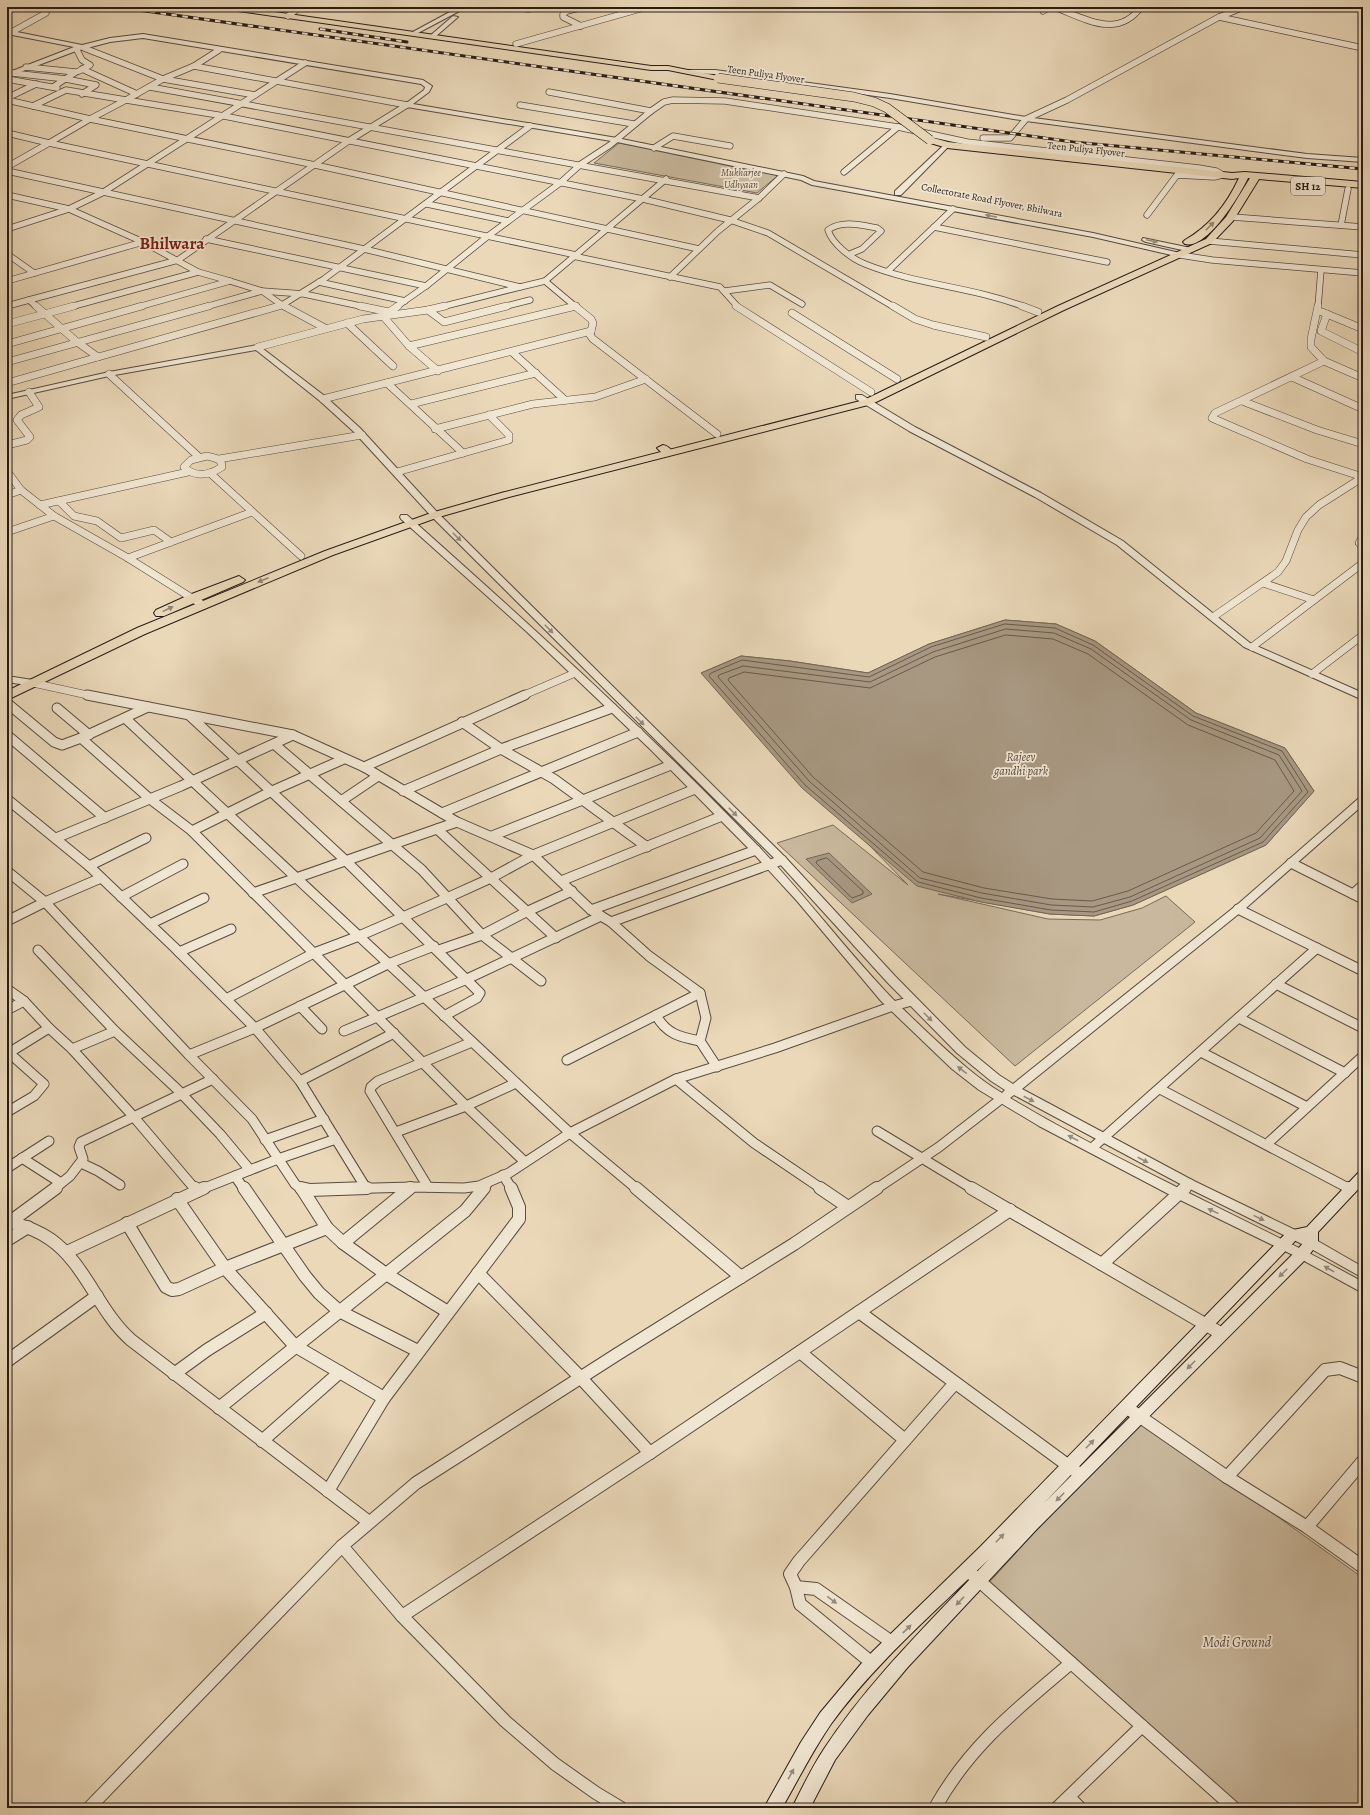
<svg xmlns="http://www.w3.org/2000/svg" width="1370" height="1815" font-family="Alegreya,serif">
  <rect width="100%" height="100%" fill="#ead8b9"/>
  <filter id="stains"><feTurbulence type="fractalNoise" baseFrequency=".005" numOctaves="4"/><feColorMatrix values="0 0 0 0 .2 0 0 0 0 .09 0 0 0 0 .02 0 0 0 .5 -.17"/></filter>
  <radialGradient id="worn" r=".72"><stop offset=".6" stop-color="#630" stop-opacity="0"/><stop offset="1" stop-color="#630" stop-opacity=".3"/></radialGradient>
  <g fill="#c9b89d" stroke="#786a5a">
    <path d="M619 143 782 172 757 193 594 163Z"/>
    <path d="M1005 620 1056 624 1095 641 1196 713 1285 748 1314 791 1266 845 1133 905 1094 916 1050 914 938 894 1048 919 1100 920 1142 908 1166 896 1195 922 1015 1066 777 843 833 825 908 885 701 673 741 656 790 661 868 673 929 644Z"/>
    <path d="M1139 1417 1363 1578V1808H1236L986 1586Z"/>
  </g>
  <g fill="#a89882" stroke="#756657">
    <path d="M1005 620 1056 624 1095 641 1196 713 1285 748 1314 791 1266 845 1133 905 1094 916 1050 914 981 902 917 886 802 788 701 673 741 656 790 661 868 673 929 644Z"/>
    <path d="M829 853 872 894 852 903 806 859Z"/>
  </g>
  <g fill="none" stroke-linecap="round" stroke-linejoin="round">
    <g stroke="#685a4c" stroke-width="1">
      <path d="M1005 624 1055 628 1093 645 1193 716 1282 751 1308 792 1263 842 1132 901 1094 912 1051 910 981 898 918 882 805 785 709 676 711 673 742 660 869 677 931 647Z"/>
      <path d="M1006 629 1054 633 1091 649 1191 720 1279 755 1302 791 1260 838 1130 897 1093 907 1051 905 982 893 920 878 809 781 718 677 719 675 743 666 870 682 933 652Z"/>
      <path d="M1006 635 1053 639 1088 654 1188 725 1275 760 1294 791 1256 833 1128 891 1092 901 1052 899 984 888 923 872 813 777 728 680 729 678 744 672 870 688 935 657Z"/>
      <path d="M827 858 863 891V894L852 898 816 863 817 861Z"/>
    </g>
    <g stroke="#584b40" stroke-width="7">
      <g id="minor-far3">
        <path d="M518 7 528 9 537 7"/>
        <path d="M1054 7C1084 18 1117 40 1141 7"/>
        <path d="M1358 7 1363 9"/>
        <path d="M1043 11 1050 7"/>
        <path d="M288 16 300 7"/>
        <path d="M1219 17 1363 48"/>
        <path d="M581 26 563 17V14L567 11 583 7"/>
        <path d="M10 33 46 13"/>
        <path d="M516 44 647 7"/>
        <path d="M84 48 163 79 255 95"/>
        <path d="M77 50 82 60 90 65 79 71"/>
        <path d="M194 66 219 50"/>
        <path d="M26 67 76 72 53 87"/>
        <path d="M82 69 137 94"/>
        <path d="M12 73 66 79 96 85 82 94"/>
        <path d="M7 79 57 88"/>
        <path d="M150 87 759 198"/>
        <path d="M549 92 651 111"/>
        <path d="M7 98 36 84"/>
        <path d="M7 100 90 119"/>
        <path d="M520 105 634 124"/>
        <path d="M33 106 66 90 126 100 163 79 194 66 407 105"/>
        <path d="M7 133 49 143 90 119"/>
        <path d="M983 138H1010L1026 119 1067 100 1219 17 1244 7"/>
        <path d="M654 148 673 136 730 146"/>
        <path d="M7 167 49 143 576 255"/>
        <path d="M7 171 364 249 520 287 441 307"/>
        <path d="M844 172 898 127"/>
        <path d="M7 195 69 209 143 242 198 272 230 281"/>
        <path d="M427 204 508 221"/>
        <path d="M1147 215 1177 175 1214 177 1223 175"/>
        <path d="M1232 217 1363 227"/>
        <path d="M1341 225 1348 189"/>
        <path d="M934 227 1107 262"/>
        <path d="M7 229 69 209 102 193 305 63"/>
        <path d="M206 239 426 286"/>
        <path d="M1209 241 1363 255"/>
        <path d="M699 249 315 165 90 119 126 100 224 116 643 199 730 220 768 233 894 307"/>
        <path d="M7 254 34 273"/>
        <path d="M850 254 862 249 881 231 877 228C861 225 842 220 828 230 832 244 852 259 865 264 917 285 973 287 1025 307"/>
        <path d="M1180 255 1212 260 1363 273"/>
        <path d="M573 256 720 287 738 307"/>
        <path d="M888 271 953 209"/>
        <path d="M670 277 718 231 759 198 784 174"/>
        <path d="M7 281 143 242"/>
        <path d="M545 281 576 307"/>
        <path d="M319 282 405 301"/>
        <path d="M520 287 545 281 666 179"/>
        <path d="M725 291 770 285 802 304"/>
        <path d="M7 306 29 300"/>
        <path d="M37 307 29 300 178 260 350 140 407 105"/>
        <path d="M70 307 198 272"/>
        <path d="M138 307 230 281 262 291 282 305"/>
        <path d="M205 307 262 291 304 294 365 307"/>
        <path d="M275 307 282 305"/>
        <path d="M285 307 282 305 324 279 530 126"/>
        <path d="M396 307 426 286 488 236 560 183 581 164 610 145 651 111 664 102 673 100 725 101 898 127 967 142 1199 168 1216 171 1223 175"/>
        <path d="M503 307 530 300"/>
        <path d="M572 307 576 306"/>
        <path d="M1318 307 1321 270"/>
      </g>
    </g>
    <g stroke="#584b40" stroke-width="8">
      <g id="minor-far2">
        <path d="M36 306 77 342 98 357 279 306"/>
        <path d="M284 306 325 328"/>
        <path d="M360 306 389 312"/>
        <path d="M398 306 383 316 409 346 438 371"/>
        <path d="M575 306 591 319 593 323 590 335 593 339 717 434"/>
        <path d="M736 306 871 392"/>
        <path d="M893 306 915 319 933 325 986 337"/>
        <path d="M1022 306 1038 312"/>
        <path d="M1318 306 1311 339V347L1324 361 1363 378"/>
        <path d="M428 310 444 322 507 306"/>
        <path d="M1322 312 1363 329"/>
        <path d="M792 313 897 379"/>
        <path d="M1327 314 1321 331 1363 352"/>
        <path d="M347 323 393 366"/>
        <path d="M7 324 74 306"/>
        <path d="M7 344 142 306"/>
        <path d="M409 346 576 306"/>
        <path d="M258 347 363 319 428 310 445 306"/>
        <path d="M512 352 565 400"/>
        <path d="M1324 361 1215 413 1212 418 1307 459 1363 477"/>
        <path d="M7 362 209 306"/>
        <path d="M109 374 199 457"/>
        <path d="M1292 377 1363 409"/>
        <path d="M7 383 98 357"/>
        <path d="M387 383 463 453"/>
        <path d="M323 399 591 331"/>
        <path d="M1242 401 1317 430 1363 444"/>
        <path d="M411 404 536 373"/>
        <path d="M435 429 533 404 595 397 646 379"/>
        <path d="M7 445 27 440 30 437 17 420 21 415 39 407 29 392"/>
        <path d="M207 456C214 458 222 458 222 467 210 475 195 478 184 467L191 460Z"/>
        <path d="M219 459 362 435"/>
        <path d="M7 471 21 490 54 516 128 558 203 605"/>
        <path d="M397 472 509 440V435L489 415"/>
        <path d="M210 473 301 556"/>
        <path d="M7 495 21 490"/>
        <path d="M59 501 74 516 97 521 121 538 154 530 171 542"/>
        <path d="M40 505 188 472"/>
        <path d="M7 532 54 516"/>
        <path d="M1363 536 1359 543 1363 547"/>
        <path d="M128 558 252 512"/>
        <path d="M1263 583 1314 600"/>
        <path d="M1213 617 1278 572 1286 561 1298 530 1306 517 1319 505 1360 479 1363 480"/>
        <path d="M1252 647 1363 563"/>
        <path d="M1312 674 1363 635"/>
        <path d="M33 683 92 696"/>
        <path d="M522 696 575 673"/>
      </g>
    </g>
    <g stroke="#584b40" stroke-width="11">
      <g id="minor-far1">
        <path d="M87 695 293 735 364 767 457 822 533 855 591 910 611 922 649 956 700 993 706 1018 700 1041 717 1067"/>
        <path d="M7 703 54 742 62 745 81 738 148 707"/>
        <path d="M57 708 89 735"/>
        <path d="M190 716 345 860 480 993 477 998 444 1016"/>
        <path d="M125 718 570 1133 509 1173 479 1186 464 1188 412 1187 338 1189"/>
        <path d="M462 722 501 749 554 779 647 847"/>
        <path d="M7 735 105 818"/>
        <path d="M81 738 150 799 192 831 466 1106 525 1162"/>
        <path d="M274 744 422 870 482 935 541 981"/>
        <path d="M364 767 525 695"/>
        <path d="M403 791 501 749 612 708"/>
        <path d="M7 799 89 866 174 947 255 1028 300 1081 366 1188"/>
        <path d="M341 801 378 776"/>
        <path d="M442 813 638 732"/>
        <path d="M437 829 556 938"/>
        <path d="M192 831 272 791 344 759"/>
        <path d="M492 836 671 765"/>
        <path d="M56 838 181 786 293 735"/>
        <path d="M1291 863 1363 899"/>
        <path d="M89 866 146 838"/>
        <path d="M7 871 45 902 189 1055 252 1119 295 1184 300 1188 306 1189"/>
        <path d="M561 881 722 816"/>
        <path d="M253 893 457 822"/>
        <path d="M1353 894 1363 885"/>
        <path d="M121 897 183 864"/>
        <path d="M1238 909 1363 971"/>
        <path d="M591 910 756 850"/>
        <path d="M7 921 45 902 101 878"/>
        <path d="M611 922 782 860"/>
        <path d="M150 924 204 898"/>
        <path d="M38 950 115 1031 178 1090 220 1134 250 1170"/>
        <path d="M439 950 482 935 526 912 572 891"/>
        <path d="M179 952 231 929"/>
        <path d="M1276 984 1363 1028"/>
        <path d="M7 989 24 1001 49 1028 72 1049 133 1116 195 1189"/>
        <path d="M226 999 314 953 359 936 449 897 491 878 533 855 695 789"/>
        <path d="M300 1006 322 1029"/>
        <path d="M7 1010 24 1001"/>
        <path d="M656 1015C666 1034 680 1037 700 1041"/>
        <path d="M1239 1018 1345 1073"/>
        <path d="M344 1031 467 979 601 916"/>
        <path d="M72 1049 115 1031"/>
        <path d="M7 1051 44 1084 34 1096 7 1112"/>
        <path d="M1201 1052 1307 1107"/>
        <path d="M7 1054 49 1028"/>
        <path d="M189 1055 255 1028 388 964 434 946"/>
        <path d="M567 1060 700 993"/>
        <path d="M676 1079 754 1143 822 1189"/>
        <path d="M300 1081 394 1033"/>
        <path d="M1160 1089 1350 1189"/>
        <path d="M877 1131 973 1189"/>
        <path d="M396 1132 466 1106 516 1083"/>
        <path d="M265 1140 324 1119"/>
        <path d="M1267 1144 1363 1056"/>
        <path d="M1092 1148 1317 948"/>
        <path d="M22 1158 61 1183"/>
        <path d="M81 1163 98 1171 120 1185"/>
        <path d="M7 1168 49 1141"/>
        <path d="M503 1175 512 1189"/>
        <path d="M235 1176 244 1189"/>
        <path d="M428 1187 370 1091 371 1087 378 1081 472 1042"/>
        <path d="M54 1189 70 1176 83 1159 79 1147 81 1142 213 1079"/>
        <path d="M202 1189 278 1159 336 1139"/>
        <path d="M408 1189 411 1187"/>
        <path d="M483 1189 487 1184"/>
        <path d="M637 1189 570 1133 676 1079 775 1048 893 1006 912 1001"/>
        <path d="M876 1189 939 1147 1001 1099"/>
        <path d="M1184 1189 1190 1184"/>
      </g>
    </g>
    <g stroke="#584b40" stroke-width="14">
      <g id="minor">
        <path d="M195 1188 197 1191"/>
        <path d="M244 1188 305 1276 319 1293 339 1311 418 1351"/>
        <path d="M301 1188 310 1190 367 1188"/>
        <path d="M636 1188 741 1277"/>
        <path d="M820 1188 848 1207"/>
        <path d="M971 1188 1222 1334"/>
        <path d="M1348 1188 1350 1189"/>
        <path d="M302 1189 327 1228 343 1243 386 1274 448 1312"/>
        <path d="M177 1199 225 1268 295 1346 384 1398"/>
        <path d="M7 1221C22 1225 37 1230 50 1239 86 1264 98 1311 131 1340L369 1522"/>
        <path d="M10 1222 56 1188"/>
        <path d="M127 1223 166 1287 172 1290 179 1289 225 1268 327 1228"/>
        <path d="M7 1240 28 1227"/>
        <path d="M343 1243 410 1188"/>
        <path d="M67 1252 204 1188"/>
        <path d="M1102 1264 1185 1188"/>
        <path d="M478 1273 580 1377 650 1453"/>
        <path d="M859 1312 1081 1475"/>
        <path d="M800 1352 905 1440"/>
        <path d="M7 1361 97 1296"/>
        <path d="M174 1374 207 1350 266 1313"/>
        <path d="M1126 1407 1227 1477 1307 1527 1363 1567"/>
        <path d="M219 1408 465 1211 484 1188"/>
        <path d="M262 1441 340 1372"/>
        <path d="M1227 1477 1325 1370 1340 1368 1363 1377"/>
        <path d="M328 1491 384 1398 519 1219V1207L511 1188"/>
        <path d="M1307 1527 1363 1461"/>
        <path d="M342 1546 402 1616 505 1721 555 1764 596 1793 621 1808"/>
        <path d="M967 1570 1234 1808"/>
        <path d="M796 1587 816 1589 893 1643"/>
        <path d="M402 1616 650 1453 1010 1210"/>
        <path d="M872 1663 800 1604 796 1587 790 1574 799 1561 955 1383"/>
        <path d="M1069 1797 1080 1808"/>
        <path d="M89 1808 342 1546 416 1483 616 1355 794 1244 877 1188"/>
        <path d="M935 1808C969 1746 1018 1708 1071 1663"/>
        <path d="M1057 1808 1142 1726"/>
      </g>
    </g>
    <g stroke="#584b40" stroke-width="2">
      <g id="tertiary">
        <path d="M459 7H467L416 34 411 33Z"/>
        <path d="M453 16 458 17 435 37H431V35Z"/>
        <path d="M7 30 82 45 110 38 143 34 423 80 432 86 429 92 413 104 617 138 803 176 814 181 1093 233 1180 253 1184 255 1180 257 1093 237 812 185 801 180 617 142 407 107 404 105 405 104 424 90 425 87 421 84 143 38 110 42 76 51 7 77V73L74 47 7 34Z"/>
        <path d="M689 70H715L890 94 1026 117 1307 154 1363 158V162L1307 158 1026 121 890 98 715 74 687 73V71Z"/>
        <path d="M945 144 950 145 901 195H895V191Z"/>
        <path d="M1143 238 1191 248 1195 250 1191 252 1146 242 1142 240Z"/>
        <path d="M258 345 326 397 360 428 438 513 786 858 895 976 965 1047 999 1075 1013 1084 1238 904 1359 798 1363 797V805L1246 908 1022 1089 1194 1181 1316 1240 1363 1267V1278L1306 1246 1186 1187 1014 1095 1010 1098C1124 1166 1247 1218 1363 1282V1293L1297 1257 1176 1198 1039 1126 979 1090 952 1069 881 1001 797 901 752 852 651 750 527 632 401 519 400 517 401 515H407C528 623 648 731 760 848 805 895 844 948 889 995 901 1008 915 1020 928 1033 952 1055 975 1077 1002 1093L1005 1090 991 1081 957 1053 887 982 778 862 432 517 354 432 320 401 256 350 109 376 7 399V395L109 372Z"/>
        <path d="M856 395H862L915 427 1041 493 1123 541 1250 643 1363 693V700L1244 647 1117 545 1035 497 909 431 856 399Z"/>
        <path d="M7 676 33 680 38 683 33 686 7 682Z"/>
      </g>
    </g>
    <g stroke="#281c17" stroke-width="2">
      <path id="secondary" d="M1363 1171V1184L1318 1232V1243L1307 1258 1036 1530 907 1668 868 1715 835 1760 810 1808H792C802 1788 812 1767 824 1749 870 1679 932 1620 989 1559 936 1611 875 1663 831 1724 813 1750 798 1780 782 1808H764L801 1742 820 1713 866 1658 981 1546 1288 1231 1307 1227 1358 1173ZM1304 1238V1242L1297 1250 1044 1503 1297 1239Z"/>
    </g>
    <g stroke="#281c17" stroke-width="2">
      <g id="primary">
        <path d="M220 7H240L651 66H668L718 76 722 78 718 80 668 70H651L224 9Z"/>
        <path d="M930 137 948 142 1232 173 1245 172 1363 182V188L1259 179 1233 221 1212 243 1064 310 872 404 509 497 439 517 333 555 145 634 7 700V691L137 628 325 551 431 513 501 493 864 400 1058 306 1206 239 1226 217 1250 178H1248C1240 195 1207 250 1185 244L1183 242 1185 240C1210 226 1227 204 1239 178L1232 179 947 148 927 142 926 140Z"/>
        <path d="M239 576 245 580 243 582 164 616H156L154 613 156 610 189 595Z"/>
      </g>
    </g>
    <g stroke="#281c17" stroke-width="2">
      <path id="trunk" d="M663 445C668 446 671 449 674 453L672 455H664L657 448Z"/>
    </g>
    <use href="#minor-far3" stroke="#f1e6d2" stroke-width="5.5"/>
    <use href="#minor-far2" stroke="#f1e6d2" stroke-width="7"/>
    <use href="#minor-far1" stroke="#f1e6d2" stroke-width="9"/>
    <use href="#minor" stroke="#f1e6d2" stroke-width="12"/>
    <use href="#tertiary" fill="#f1e6d2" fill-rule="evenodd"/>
    <use href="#secondary" fill="#f1e6d2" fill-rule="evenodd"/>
    <use href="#primary" fill="#ead8b9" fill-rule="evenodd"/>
    <use href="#trunk" fill="#ead8b9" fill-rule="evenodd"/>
    <g stroke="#281c17" stroke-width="3">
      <g id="rail">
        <path d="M98 7 123 10"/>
        <path d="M117 7 1073 142 1363 169"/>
        <path d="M320 29 407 42"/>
      </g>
    </g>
    <use href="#rail" stroke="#f1e6d2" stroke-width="2" stroke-dasharray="5.5" stroke-linecap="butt"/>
    <g stroke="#281c17" stroke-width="10" stroke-linecap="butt">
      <path id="primary-bridge" d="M718 78 854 97 874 102 887 108 930 140"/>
    </g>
    <use href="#primary-bridge" stroke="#ead8b9" stroke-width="9"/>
  </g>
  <defs><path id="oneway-solid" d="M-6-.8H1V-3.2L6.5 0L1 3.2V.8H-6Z"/></defs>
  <g fill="#978b7e">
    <use href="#oneway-solid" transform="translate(991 216) rotate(-169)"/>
    <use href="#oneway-solid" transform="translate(1152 241) rotate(12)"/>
    <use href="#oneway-solid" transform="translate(457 537) rotate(45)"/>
    <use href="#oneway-solid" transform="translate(549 629) rotate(45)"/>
    <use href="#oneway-solid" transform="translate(640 721) rotate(45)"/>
    <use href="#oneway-solid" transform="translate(733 812) rotate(45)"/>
    <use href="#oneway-solid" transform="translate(928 1017) rotate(45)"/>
    <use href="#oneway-solid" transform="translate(962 1070) rotate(-142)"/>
    <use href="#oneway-solid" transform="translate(1029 1099) rotate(28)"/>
    <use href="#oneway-solid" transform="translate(1073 1138) rotate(-152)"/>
    <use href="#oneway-solid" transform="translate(1143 1160) rotate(28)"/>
    <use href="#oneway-solid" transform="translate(1213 1211) rotate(-154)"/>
    <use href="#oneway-solid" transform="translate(1259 1218) rotate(26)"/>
    <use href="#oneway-solid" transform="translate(1329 1269) rotate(-151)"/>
    <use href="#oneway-solid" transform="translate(1283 1273) rotate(135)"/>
    <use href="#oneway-solid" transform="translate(1191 1365) rotate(135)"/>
    <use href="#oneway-solid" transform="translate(1090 1444) rotate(-46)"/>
    <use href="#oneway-solid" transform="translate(1060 1497) rotate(135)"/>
    <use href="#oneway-solid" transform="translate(1000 1538) rotate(-46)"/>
    <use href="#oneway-solid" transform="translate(832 1600) rotate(36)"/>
    <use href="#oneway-solid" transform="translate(960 1601) rotate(133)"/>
    <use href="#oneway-solid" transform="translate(907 1629) rotate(-44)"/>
    <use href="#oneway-solid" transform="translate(791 1774) rotate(-61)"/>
  </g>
  <g fill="#938370">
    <use href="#oneway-solid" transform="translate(1210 226) rotate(-45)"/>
    <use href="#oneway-solid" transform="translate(263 580) rotate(158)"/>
    <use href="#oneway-solid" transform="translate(168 609) rotate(-26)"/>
  </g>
  <g text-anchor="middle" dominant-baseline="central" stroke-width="3.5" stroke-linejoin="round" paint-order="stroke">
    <g font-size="10" fill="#281c17" stroke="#f1e6d2">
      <text transform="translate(766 74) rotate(8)">Teen Puliya Flyover</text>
      <text transform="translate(1086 149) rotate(6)">Teen Puliya Flyover</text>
      <text transform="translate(992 200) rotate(11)">Collectorate Road Flyover, Bhilwara</text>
    </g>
    <g font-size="10" font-style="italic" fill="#584b3f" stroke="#f1e6d2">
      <text x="741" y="172">Mukharjee<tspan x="741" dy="12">Udhyaan</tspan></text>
    </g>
    <rect fill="#f1e6d2" stroke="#64594f" stroke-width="1" x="1291" y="177" width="34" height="18" rx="3"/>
    <g font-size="11" font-weight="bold" fill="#281c17">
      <text x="1308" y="186">SH 12</text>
    </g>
    <g font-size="12" font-style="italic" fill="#584b3f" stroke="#f1e6d2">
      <text x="1021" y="757">Rajeev<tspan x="1021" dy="14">gandhi park</tspan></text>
    </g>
    <g font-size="14" font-style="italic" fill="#584b3f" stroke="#f1e6d2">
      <text x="1237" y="1642">Modi Ground</text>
    </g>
    <g font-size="17" font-weight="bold" fill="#7a1f14" stroke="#f1e6d2">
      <text x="172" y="243">Bhilwara</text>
    </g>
  </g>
  <rect width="1370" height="1815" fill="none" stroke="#ead8b9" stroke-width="24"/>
  <rect x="8" y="8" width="1354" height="1799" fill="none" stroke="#281c17" stroke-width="2"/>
  <rect x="12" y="12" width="1346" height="1791" fill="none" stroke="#281c17"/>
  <rect width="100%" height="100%" filter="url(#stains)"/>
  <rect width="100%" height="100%" fill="url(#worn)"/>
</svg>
